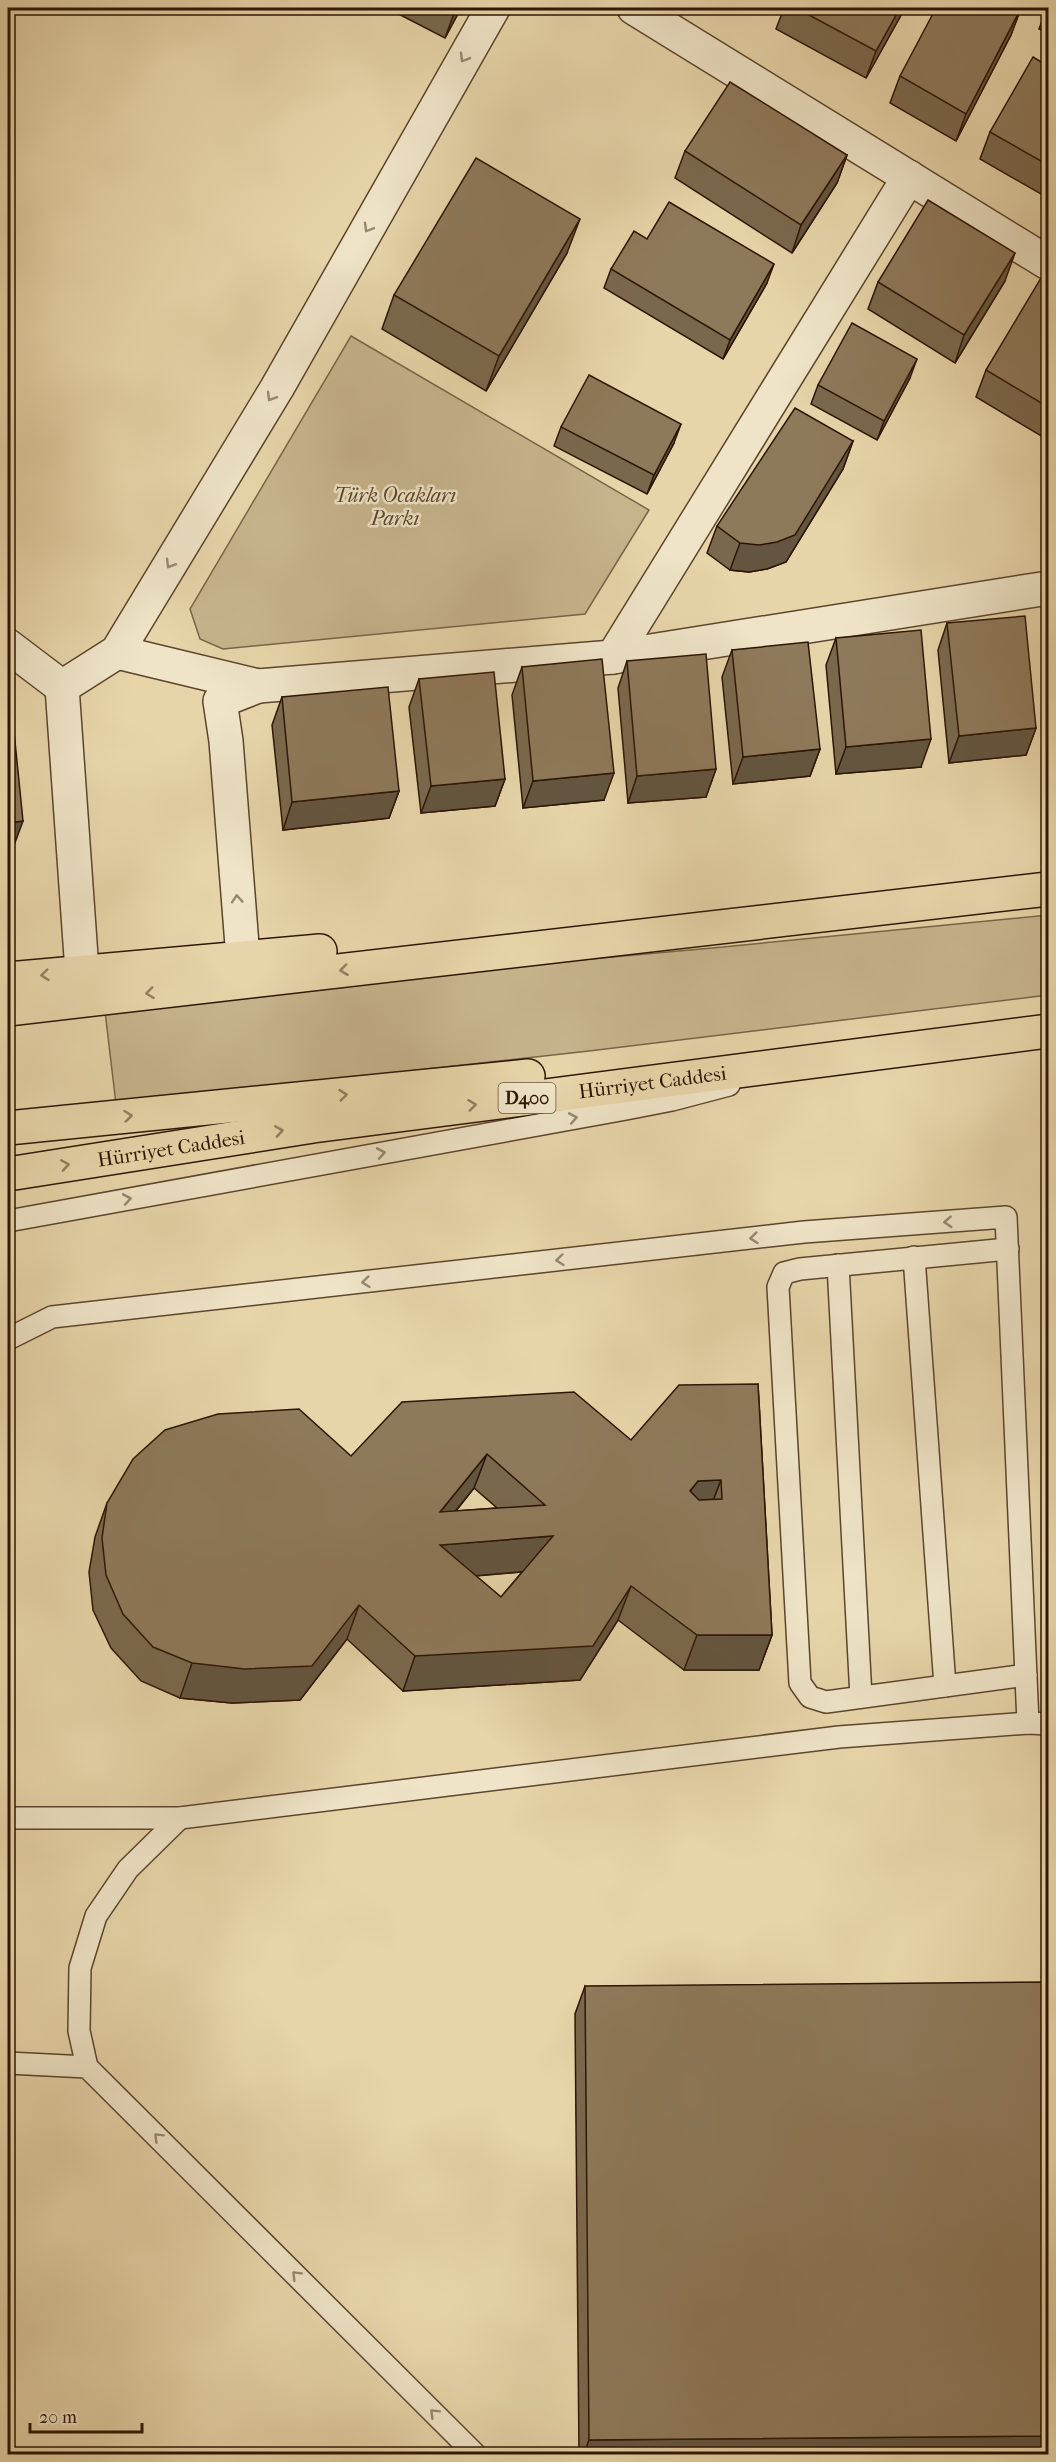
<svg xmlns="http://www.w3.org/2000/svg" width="1056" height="2462" font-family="'IM FELL French Canon',serif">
  <rect width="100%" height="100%" fill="#e7d5a9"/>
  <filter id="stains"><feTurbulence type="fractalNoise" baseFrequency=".00333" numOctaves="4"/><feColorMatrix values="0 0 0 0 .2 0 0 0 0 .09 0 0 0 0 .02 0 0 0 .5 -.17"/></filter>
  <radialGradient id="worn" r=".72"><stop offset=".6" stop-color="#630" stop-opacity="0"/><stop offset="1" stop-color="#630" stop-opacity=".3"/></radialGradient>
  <g fill="#c7b48d" stroke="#7a6448" stroke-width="1.5">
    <path d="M351 336 649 510 585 614 223 649 200 639 190 609Z"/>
    <path d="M1048 915V995L589 1051 116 1104 104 1003 712 948Z"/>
  </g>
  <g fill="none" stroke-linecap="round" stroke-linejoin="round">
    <g stroke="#5c452d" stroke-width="24">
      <g id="lane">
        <path d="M8 1221 626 1109 672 1100 729 1085"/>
        <path d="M1008 1249 800 1269 784 1273 778 1287 800 1683 810 1697 826 1702 1026 1675"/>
        <path d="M914 1257 945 1686"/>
        <path d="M838 1265 861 1697"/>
        <path d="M8 1339 52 1317 804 1232 1006 1217 1028 1723"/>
        <path d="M8 1818H180L839 1737 1028 1723 1048 1724"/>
        <path d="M8 2063 87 2067 475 2454"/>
        <path d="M87 2067 79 2031 80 1968 96 1916 128 1869 180 1818"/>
      </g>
    </g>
    <g stroke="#5c452d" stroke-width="36">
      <g id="street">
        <path d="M634 8 1048 263"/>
        <path d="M8 646 62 687"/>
        <path d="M117 652 258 686 613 657 1048 588"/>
        <path d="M613 657 909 177"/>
        <path d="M243 958 226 741 220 701 258 686"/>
        <path d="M82 971 62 687 117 652 277 388 493 8"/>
      </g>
    </g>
    <g stroke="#2d1504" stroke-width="36">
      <g id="highway">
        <path d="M8 979 320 951"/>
        <path d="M8 1009 1048 889"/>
        <path d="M8 1128 528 1076"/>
        <path id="s1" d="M8 1174 313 1126 1048 1031"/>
      </g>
    </g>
    <use href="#lane" stroke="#efe4c7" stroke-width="21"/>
    <use href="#street" stroke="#efe4c7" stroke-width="33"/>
    <use href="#highway" stroke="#e7d5a9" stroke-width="33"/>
  </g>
  <g fill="#7a684d" stroke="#2d1504" stroke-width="1.5" fill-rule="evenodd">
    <path d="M387 8H461L445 38Z"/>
    <path d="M784 8H905L866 78 776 29Z"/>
    <path d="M1021 8 1011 35 956 141 890 103 900 76Z"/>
    <path d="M1047 8H1048V34L1039 29Z"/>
    <path d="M1048 66V198L980 159 990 132Z"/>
    <path d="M685 151 847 155 837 183 792 253 675 178Z"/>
    <path d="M647 239 767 283 723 359 604 288 611 269Z"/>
    <path d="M567 253 486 391 382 329 394 295Z"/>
    <path d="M1048 276V440L976 397 986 370Z"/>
    <path d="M1005 281 955 363 868 309 878 282Z"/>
    <path d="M910 378 877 440 811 404 818 385Z"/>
    <path d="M561 427 674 443 647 494 554 446Z"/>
    <path d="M853 441 843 469 786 562 767 569 749 572 730 570 707 553 717 526Z"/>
    <path d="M947 623 1036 728 1026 755 949 763 938 650Z"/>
    <path d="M1048 633V683L1044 645Z"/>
    <path d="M836 638 921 767 836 774 826 665Z"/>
    <path d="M732 650 820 749 810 776 733 784 722 677Z"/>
    <path d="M627 661 716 769 706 797 628 803 618 688Z"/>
    <path d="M522 667 604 800 523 808 512 695Z"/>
    <path d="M419 679 505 779 495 806 421 813 409 707Z"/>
    <path d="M282 697 399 791 389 818 283 830 272 725Z"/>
    <path d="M758 1384 772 1635 759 1670H684L618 1620 580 1680 403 1691 347 1639 300 1700 232 1703 180 1698 141 1681 111 1648 93 1610 89 1572 95 1537 107 1503 351 1456 631 1440ZM474 1488 497 1508 456 1511ZM522 1572 501 1597 476 1576Z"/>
    <path d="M585 1986 1048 2454H579L575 2014Z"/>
  </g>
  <g fill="#63553f" stroke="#2d1504" stroke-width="1.5">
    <path d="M456 8H461L445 38Z"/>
    <path d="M900 8H905L866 78 876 51Z"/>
    <path d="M1021 8 1011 35 956 141 966 114Z"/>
    <path d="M847 155 837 183 792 253 801 225Z"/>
    <path d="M580 219 567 253 486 391 499 356Z"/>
    <path d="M1015 253 1005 281 955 363 964 335Z"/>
    <path d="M774 264 767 283 723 359 730 340Z"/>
    <path d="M917 359 910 378 877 440 884 421Z"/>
    <path d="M681 424 674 443 647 494 654 475Z"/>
    <path d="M853 441 843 469 786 562 767 569 749 572 730 570 740 543Z"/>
    <path d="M1036 728 1026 755 949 763 959 736Z"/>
    <path d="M931 739 921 767 836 774 846 747Z"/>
    <path d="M820 749 810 776 733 784 743 757Z"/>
    <path d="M716 769 706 797 628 803 637 776Z"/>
    <path d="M614 773 604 800 523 808 533 781Z"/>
    <path d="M505 779 495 806 421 813 431 786Z"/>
    <path d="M399 791 389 818 283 830 292 802Z"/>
    <path d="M23 821 13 848 8 849V823Z"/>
    <path d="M487 1454 474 1488 427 1546 440 1512Z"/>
    <path d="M721 1480 708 1514 690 1491 698 1481Z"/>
    <path d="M553 1536 541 1570 427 1580 440 1545Z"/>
    <path d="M631 1586 618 1620 580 1680 403 1691 415 1656Z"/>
    <path d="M359 1605 347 1639 300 1700 232 1703 180 1698 192 1663Z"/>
    <path d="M697 1635H772L759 1670H684Z"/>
    <path d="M1048 2436V2454H584L589 2440Z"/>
  </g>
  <g fill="#8e795a" stroke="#2d1504" stroke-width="1.5" fill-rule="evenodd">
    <path d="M796 8H900L876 51Z"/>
    <path d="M936 8H1021L966 114 900 76Z"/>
    <path d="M1033 57 1048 66V165L990 132Z"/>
    <path d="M730 82 847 155 801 225 685 151Z"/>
    <path d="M476 158 580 219 499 356 394 295Z"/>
    <path d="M928 200 1015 253 964 335 878 282Z"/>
    <path d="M669 202 774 264 730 340 611 269 634 231 647 239Z"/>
    <path d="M1044 273 1048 276V407L986 370Z"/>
    <path d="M852 323 917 359 884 421 818 385Z"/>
    <path d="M589 375 681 424 654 475 561 427Z"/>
    <path d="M795 408 853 441 795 535 777 542 759 545 740 543 717 526Z"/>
    <path d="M1025 616 1036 728 959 736 947 623Z"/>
    <path d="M921 630 931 739 846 747 836 638Z"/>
    <path d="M808 642 820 749 743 757 732 650Z"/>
    <path d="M706 654 716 769 637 776 627 661Z"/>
    <path d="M602 659 614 773 533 781 522 667Z"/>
    <path d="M494 672 505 779 431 786 419 679Z"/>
    <path d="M9 682 23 821 8 823V683Z"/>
    <path d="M388 687 399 791 292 802 282 697Z"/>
    <path d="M758 1384 772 1635H697L631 1586 593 1646 415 1656 359 1605 312 1666 245 1669 192 1663 153 1647 123 1614 106 1575 102 1538 107 1503 133 1459 165 1430 218 1414 299 1409 351 1456 402 1402 574 1392 631 1440 679 1385ZM487 1454 545 1505 440 1512ZM721 1480 722 1499 699 1500 690 1491 698 1481ZM553 1536 501 1597 440 1545Z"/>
    <path d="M1048 1982V2436L589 2440 585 1986Z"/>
  </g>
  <defs><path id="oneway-chevron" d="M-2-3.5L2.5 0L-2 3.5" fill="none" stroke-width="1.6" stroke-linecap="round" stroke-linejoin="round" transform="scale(1.5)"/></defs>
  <g stroke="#98876f">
    <use href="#oneway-chevron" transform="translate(464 58) rotate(120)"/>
    <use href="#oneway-chevron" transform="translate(368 228) rotate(120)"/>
    <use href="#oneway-chevron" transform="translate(271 397) rotate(121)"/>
    <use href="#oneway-chevron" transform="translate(170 564) rotate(121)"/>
    <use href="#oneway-chevron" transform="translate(237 899) rotate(-94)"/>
    <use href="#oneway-chevron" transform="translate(573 1118) rotate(-10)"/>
    <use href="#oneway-chevron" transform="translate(381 1153) rotate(-10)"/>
    <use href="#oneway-chevron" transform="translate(127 1199) rotate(-10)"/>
    <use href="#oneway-chevron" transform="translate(948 1222) rotate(176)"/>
    <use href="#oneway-chevron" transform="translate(754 1238) rotate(174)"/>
    <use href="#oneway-chevron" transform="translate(560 1260) rotate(174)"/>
    <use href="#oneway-chevron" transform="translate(366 1282) rotate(174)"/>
    <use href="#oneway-chevron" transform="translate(158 2137) rotate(-135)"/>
    <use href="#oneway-chevron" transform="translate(296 2275) rotate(-135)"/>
    <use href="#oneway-chevron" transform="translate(434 2413) rotate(-135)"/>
  </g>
  <g stroke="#937f5f">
    <use href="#oneway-chevron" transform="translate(344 970) rotate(173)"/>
    <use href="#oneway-chevron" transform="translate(45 975) rotate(174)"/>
    <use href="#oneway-chevron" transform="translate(150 993) rotate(173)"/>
    <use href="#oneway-chevron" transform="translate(343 1095) rotate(-6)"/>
    <use href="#oneway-chevron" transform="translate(472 1105) rotate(-7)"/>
    <use href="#oneway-chevron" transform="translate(128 1116) rotate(-6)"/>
    <use href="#oneway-chevron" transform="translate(279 1131) rotate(-9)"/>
    <use href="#oneway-chevron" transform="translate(65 1165) rotate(-9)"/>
  </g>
  <g text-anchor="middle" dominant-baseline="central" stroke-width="5" stroke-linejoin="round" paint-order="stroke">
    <rect fill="#efe4c7" stroke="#67533e" stroke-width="1.5" x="498.5" y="1083" width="57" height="30" rx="4.5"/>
    <g font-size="18" font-weight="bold" fill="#2d1504">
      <text x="527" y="1098">D400</text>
    </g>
    <g font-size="20" font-style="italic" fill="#5b452d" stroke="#efe4c7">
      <text x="395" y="495">Türk Ocakları<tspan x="395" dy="23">Parkı</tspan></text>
    </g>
    <g font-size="20" fill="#2d1504" stroke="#efe4c7">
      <text stroke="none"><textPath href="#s1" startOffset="651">Hürriyet Caddesi</textPath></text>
      <text stroke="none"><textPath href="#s1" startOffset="165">Hürriyet Caddesi</textPath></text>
    </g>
  </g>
  <rect width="1056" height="2462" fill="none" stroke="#e7d5a9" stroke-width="30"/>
  <rect x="9" y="9" width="1038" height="2444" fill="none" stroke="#2d1504" stroke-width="3"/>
  <rect x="15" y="15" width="1026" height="2432" fill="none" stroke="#2d1504" stroke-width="1.5"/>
  <path d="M30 2423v9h112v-9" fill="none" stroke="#2d1504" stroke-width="3"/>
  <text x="39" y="2423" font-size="18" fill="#2d1504" stroke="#efe4c7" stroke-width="4.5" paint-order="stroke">20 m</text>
  <rect width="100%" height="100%" filter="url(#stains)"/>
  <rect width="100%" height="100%" fill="url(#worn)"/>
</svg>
